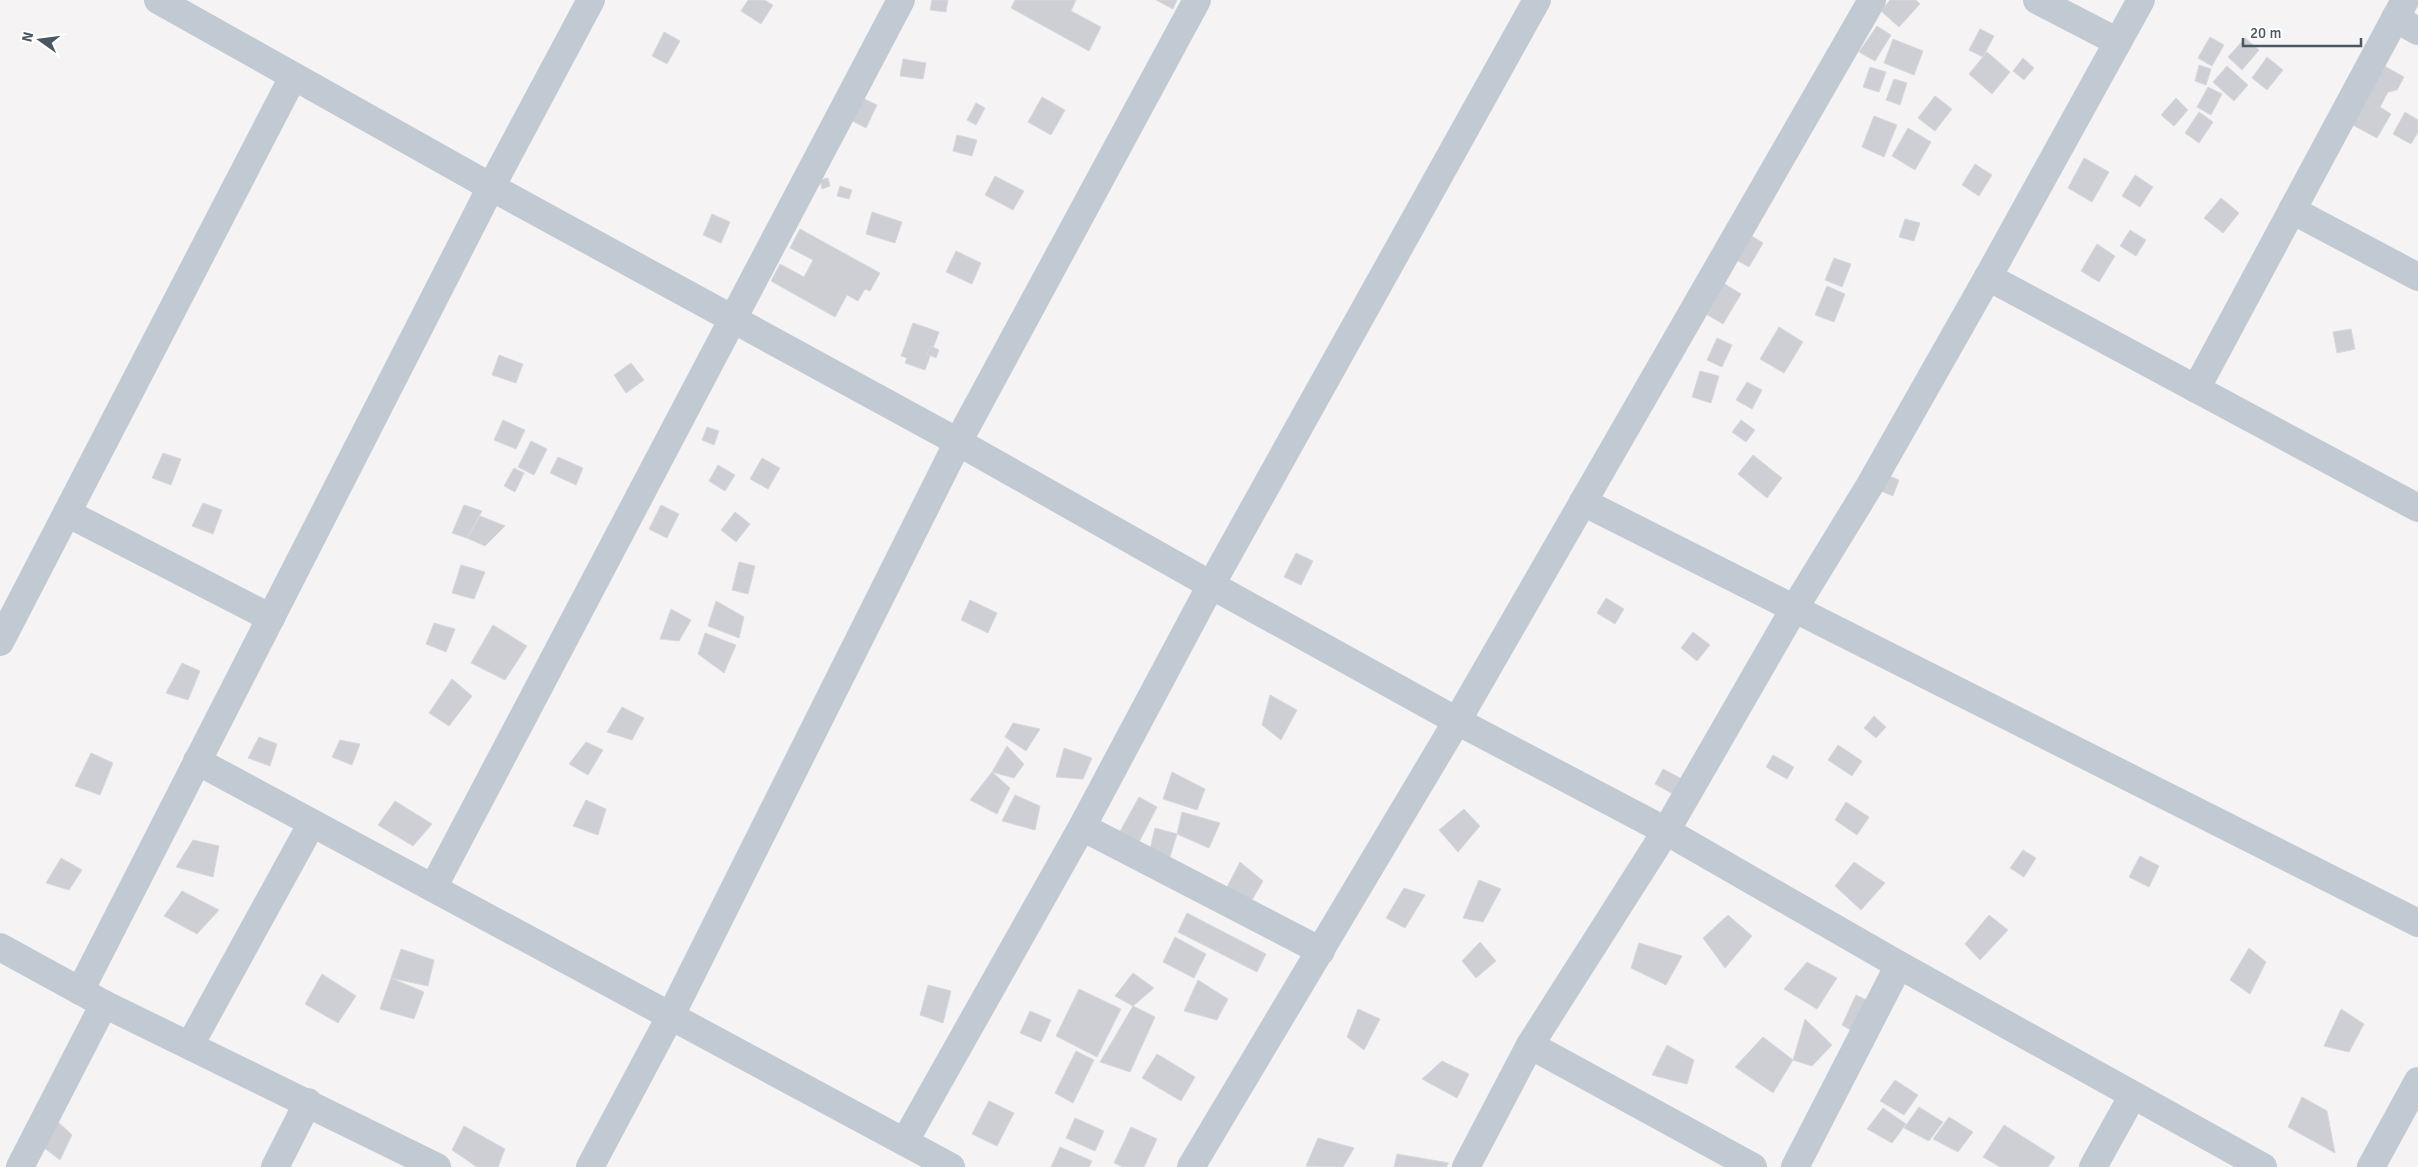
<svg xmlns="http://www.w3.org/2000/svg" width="2418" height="1167" font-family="Signika,sans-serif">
  <rect width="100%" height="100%" fill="#f5f3f3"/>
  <g fill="#cdcfd5" stroke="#d7d9de">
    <path d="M748 0H764L773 5 761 24 741 11Z"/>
    <path d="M932 0H948L946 12 930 10Z"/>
    <path d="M1015 0H1076L1071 11 1101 27 1089 51 1011 8Z"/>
    <path d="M1156 0H1177L1173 9Z"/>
    <path d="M1890 0H1916L1920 4 1899 27 1881 11Z"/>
    <path d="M1877 26 1891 35 1875 61 1859 52Z"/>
    <path d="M1980 29 1994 36 1983 57 1969 50Z"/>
    <path d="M664 32 680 41 667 64 652 56Z"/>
    <path d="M2210 37 2224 45 2212 66 2198 58Z"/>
    <path d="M2245 38 2259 50 2242 70 2228 57Z"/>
    <path d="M1893 39 1923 51 1914 75 1884 63Z"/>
    <path d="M1987 52 2010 72 1992 94 1969 74Z"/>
    <path d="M2267 57 2283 70 2267 90 2252 78Z"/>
    <path d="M2023 58 2034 68 2024 80 2013 71Z"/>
    <path d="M903 59 926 63 923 79 900 76Z"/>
    <path d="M2379 63 2404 77 2397 90 2388 92 2380 107 2391 114 2377 138 2347 122Z"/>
    <path d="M2199 65 2211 69 2206 85 2195 81Z"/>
    <path d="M2227 66 2248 85 2234 101 2213 82Z"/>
    <path d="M1870 67 1886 72 1879 92 1863 87Z"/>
    <path d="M1894 79 1907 83 1900 105 1886 100Z"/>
    <path d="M2208 87 2222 94 2211 115 2197 107Z"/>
    <path d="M1935 96 1952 109 1935 131 1918 118Z"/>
    <path d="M1042 97 1065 110 1051 135 1028 122Z"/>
    <path d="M862 98 877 105 866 128 850 120Z"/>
    <path d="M2176 98 2188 110 2174 126 2161 115Z"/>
    <path d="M976 103 985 108 976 125 967 120Z"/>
    <path d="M2199 112 2213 122 2199 143 2185 133Z"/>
    <path d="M2405 112 2418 120V132L2411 144 2393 134Z"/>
    <path d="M1874 116 1897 125 1884 157 1862 147Z"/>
    <path d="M1908 128 1931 142 1915 170 1892 156Z"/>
    <path d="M957 135 977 140 972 156 953 151Z"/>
    <path d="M2084 158 2109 172 2092 202 2068 188Z"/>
    <path d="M1975 164 1992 175 1979 196 1962 185Z"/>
    <path d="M2135 175 2153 187 2140 207 2122 196Z"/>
    <path d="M995 176 1024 191 1013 210 985 195Z"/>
    <path d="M828 178 830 186 822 189 820 180Z"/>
    <path d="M840 186 852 190 849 199 837 196Z"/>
    <path d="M2221 198 2239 213 2223 233 2204 218Z"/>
    <path d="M872 212 902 222 895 243 866 234Z"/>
    <path d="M712 214 730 222 721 243 703 235Z"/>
    <path d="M1905 219 1920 223 1914 241 1899 237Z"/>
    <path d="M800 229 880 273 870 291 865 289 858 301 847 295 835 317 771 281 780 264 804 277 813 260 790 248Z"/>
    <path d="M2130 230 2146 240 2136 256 2120 246Z"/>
    <path d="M1745 232 1763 243 1749 267 1731 257Z"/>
    <path d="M2097 244 2115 256 2099 282 2081 271Z"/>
    <path d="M956 251 981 263 972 284 946 272Z"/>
    <path d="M1834 258 1851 264 1842 287 1825 280Z"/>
    <path d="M1720 281 1741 294 1723 324 1701 311Z"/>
    <path d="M1827 286 1845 294 1834 322 1815 315Z"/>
    <path d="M913 323 939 332 925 370 905 363 907 358 901 356Z"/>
    <path d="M1779 327 1803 342 1784 373 1760 359Z"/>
    <path d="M2351 329 2355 349 2337 353 2333 332Z"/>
    <path d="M1717 338 1732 345 1722 367 1707 360Z"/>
    <path d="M931 346 939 350 936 358 927 354Z"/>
    <path d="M499 355 523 364 516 383 492 375Z"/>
    <path d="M631 363 644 380 626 393 614 375Z"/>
    <path d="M1700 371 1719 376 1711 403 1692 397Z"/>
    <path d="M1747 382 1762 390 1752 409 1736 400Z"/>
    <path d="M503 420 525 430 516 449 494 440Z"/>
    <path d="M1741 420 1755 430 1746 442 1732 432Z"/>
    <path d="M707 427 719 431 714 445 702 440Z"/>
    <path d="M531 441 547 449 534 475 518 467Z"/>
    <path d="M163 453 181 459 171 485 152 478Z"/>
    <path d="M1753 455 1782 478 1767 498 1738 474Z"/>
    <path d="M558 457 583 468 576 485 550 473Z"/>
    <path d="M762 458 780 468 768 489 750 479Z"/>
    <path d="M718 465 735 475 725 491 709 481Z"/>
    <path d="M514 468 524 473 515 492 504 486Z"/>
    <path d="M1882 473 1899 480 1893 496 1876 489Z"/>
    <path d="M203 503 222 510 213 534 192 526Z"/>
    <path d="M464 505 482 511 467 538 452 533Z"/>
    <path d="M661 505 679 514 667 538 649 529Z"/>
    <path d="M735 512 750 524 736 542 721 530Z"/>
    <path d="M480 516 505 526 485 546 467 538Z"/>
    <path d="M1296 553 1313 561 1301 585 1284 577Z"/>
    <path d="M739 562 755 566 748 594 732 590Z"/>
    <path d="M461 565 485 572 474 599 452 593Z"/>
    <path d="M1606 598 1624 609 1615 624 1597 613Z"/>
    <path d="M970 600 997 613 988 633 961 620Z"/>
    <path d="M716 601 744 617 739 638 708 626Z"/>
    <path d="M671 609 691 620 679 641 660 639Z"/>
    <path d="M434 623 455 629 446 652 426 644Z"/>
    <path d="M493 625 527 646 505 680 471 663Z"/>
    <path d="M1693 632 1710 645 1697 661 1681 648Z"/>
    <path d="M705 633 736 645 724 673 698 654Z"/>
    <path d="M182 663 200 671 188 700 166 693Z"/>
    <path d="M452 679 472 696 449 726 429 713Z"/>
    <path d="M1270 695 1297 710 1281 740 1262 725Z"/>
    <path d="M622 707 644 718 632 740 607 732Z"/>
    <path d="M1874 716 1886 727 1876 738 1864 728Z"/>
    <path d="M1013 723 1040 729 1026 751 1005 737Z"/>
    <path d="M259 737 277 744 270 766 248 758Z"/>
    <path d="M340 740 360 744 352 765 332 757Z"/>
    <path d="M586 742 603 750 588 775 569 764Z"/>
    <path d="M1838 745 1862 761 1852 776 1828 760Z"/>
    <path d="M1007 746 1024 764 1014 778 992 772Z"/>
    <path d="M1064 748 1092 758 1083 779 1056 777Z"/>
    <path d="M91 753 113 763 100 795 75 786Z"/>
    <path d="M1773 755 1794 767 1787 779 1766 767Z"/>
    <path d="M1663 769 1682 779 1673 794 1655 784Z"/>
    <path d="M992 772 1010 788 997 814 970 800Z"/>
    <path d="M1172 772 1205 789 1197 810 1163 799Z"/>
    <path d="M1015 795 1040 806 1035 830 1002 821Z"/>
    <path d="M1139 797 1157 807 1137 846 1117 837Z"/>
    <path d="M586 800 606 809 598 835 573 826Z"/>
    <path d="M395 801 432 824 413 846 378 825Z"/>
    <path d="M1846 802 1869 817 1857 835 1835 820Z"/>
    <path d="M1464 809 1480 826 1458 852 1439 830Z"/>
    <path d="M1182 812 1220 823 1209 848 1177 834Z"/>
    <path d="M1155 828 1177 834 1169 860 1149 854Z"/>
    <path d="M193 840 219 846 213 877 176 867Z"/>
    <path d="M2023 850 2036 858 2024 877 2010 868Z"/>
    <path d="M2140 856 2159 866 2149 887 2129 877Z"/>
    <path d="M61 858 82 870 69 890 46 883Z"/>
    <path d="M1240 862 1263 881 1245 912 1227 887Z"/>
    <path d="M1854 862 1885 883 1861 910 1835 886Z"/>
    <path d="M1479 880 1501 889 1483 922 1463 918Z"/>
    <path d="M1404 888 1425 895 1405 928 1386 918Z"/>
    <path d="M182 891 219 910 197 934 164 916Z"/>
    <path d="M1187 913 1266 954 1257 972 1178 932Z"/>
    <path d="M1728 915 1752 936 1725 968 1703 938Z"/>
    <path d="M1989 915 2008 930 1980 960 1965 944Z"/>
    <path d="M1175 937 1206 954 1194 978 1163 962Z"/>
    <path d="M1480 942 1496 961 1476 978 1462 961Z"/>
    <path d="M1639 943 1682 956 1666 985 1631 968Z"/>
    <path d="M2249 948 2266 962 2250 994 2230 980Z"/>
    <path d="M401 949 434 960 428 986 391 978Z"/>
    <path d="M1807 962 1837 978 1817 1009 1784 989Z"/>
    <path d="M1133 973 1154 988 1133 1006 1115 996Z"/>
    <path d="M322 974 356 996 338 1023 305 1004Z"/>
    <path d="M391 978 424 992 414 1019 380 1009Z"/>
    <path d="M1198 980 1228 999 1217 1020 1184 1011Z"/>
    <path d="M928 985 951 991 943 1023 920 1015Z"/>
    <path d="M1079 989 1121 1009 1097 1057 1056 1036Z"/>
    <path d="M1856 995 1871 1002 1854 1032 1842 1025Z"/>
    <path d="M1133 1006 1155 1017 1130 1072 1100 1062Z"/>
    <path d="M1358 1009 1380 1019 1364 1050 1347 1037Z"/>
    <path d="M2341 1009 2364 1024 2349 1052 2324 1046Z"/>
    <path d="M1030 1011 1051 1020 1041 1042 1020 1033Z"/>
    <path d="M1805 1019 1832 1045 1812 1066 1793 1060Z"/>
    <path d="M1763 1037 1793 1060 1773 1093 1735 1067Z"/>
    <path d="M1667 1045 1694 1060 1687 1084 1652 1075Z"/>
    <path d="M1076 1051 1094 1060 1073 1103 1055 1093Z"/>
    <path d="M1157 1054 1195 1077 1181 1101 1142 1078Z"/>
    <path d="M1442 1061 1469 1074 1457 1098 1422 1079Z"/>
    <path d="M1895 1080 1918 1095 1904 1115 1880 1101Z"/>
    <path d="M2302 1097 2327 1111 2335 1153 2288 1127Z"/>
    <path d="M989 1101 1014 1113 997 1146 972 1134Z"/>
    <path d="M1919 1107 1943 1122 1929 1141 1904 1128Z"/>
    <path d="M1883 1108 1906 1124 1892 1143 1867 1129Z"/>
    <path d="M1949 1117 1973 1132 1958 1152 1933 1139Z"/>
    <path d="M1075 1118 1104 1131 1095 1151 1066 1138Z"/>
    <path d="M57 1121 72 1135 60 1160 43 1147Z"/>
    <path d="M2004 1125 2055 1157 2048 1167H2000L1983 1157Z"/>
    <path d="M464 1126 505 1149 498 1167H477L452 1150Z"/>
    <path d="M1131 1127 1157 1139 1144 1167H1123L1114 1163Z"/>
    <path d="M1318 1138 1354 1148 1343 1167 1306 1166Z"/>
    <path d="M1060 1147 1092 1161 1089 1167H1051Z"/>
    <path d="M1397 1154 1449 1163 1446 1167H1394Z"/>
  </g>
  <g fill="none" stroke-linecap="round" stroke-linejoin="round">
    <g stroke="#c1cad2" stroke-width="28">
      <path d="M158 0 491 187 958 442 1211 585 1457 721 1666 831 1899 965 2263 1167"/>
      <path d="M2037 0 2118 42"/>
      <path d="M2395 18 2418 31"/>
      <path d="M2292 210 2418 277"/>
      <path d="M1988 277 2418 508"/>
      <path d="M2196 389 2405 0"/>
      <path d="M1583 502 2418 923"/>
      <path d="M67 513 271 618"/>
      <path d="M0 642 293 77"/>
      <path d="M197 761 951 1167"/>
      <path d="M1082 827 1321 951"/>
      <path d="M433 888 901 0"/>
      <path d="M0 947 104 1004 437 1167"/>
      <path d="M80 991 491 187 591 0"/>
      <path d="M190 1045 312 823"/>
      <path d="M1530 1045 1753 1167"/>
      <path d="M905 1141 1082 827 1211 585 1537 0"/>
      <path d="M20 1167 104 1004"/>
      <path d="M275 1167 308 1102"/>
      <path d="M590 1167 670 1017 958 442 1197 0"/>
      <path d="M1191 1167 1457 721 1872 0"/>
      <path d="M1466 1167 1530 1045 1666 831 1794 609 1870 485 1988 277 2141 0"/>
      <path d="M1795 1167 1899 965"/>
      <path d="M2093 1167 2133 1095"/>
      <path d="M2371 1167 2418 1081"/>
    </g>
  </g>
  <g transform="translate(40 40) rotate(284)" stroke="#ffffff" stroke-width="4" paint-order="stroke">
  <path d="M0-4L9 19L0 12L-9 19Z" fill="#4a5661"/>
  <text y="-8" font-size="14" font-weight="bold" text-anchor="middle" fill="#4a5661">N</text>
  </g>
  <path d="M2243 38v8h118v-8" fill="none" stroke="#4a5661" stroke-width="2.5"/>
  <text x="2250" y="38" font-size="15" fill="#4a5661" stroke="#ffffff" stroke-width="4" paint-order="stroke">20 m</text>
</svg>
